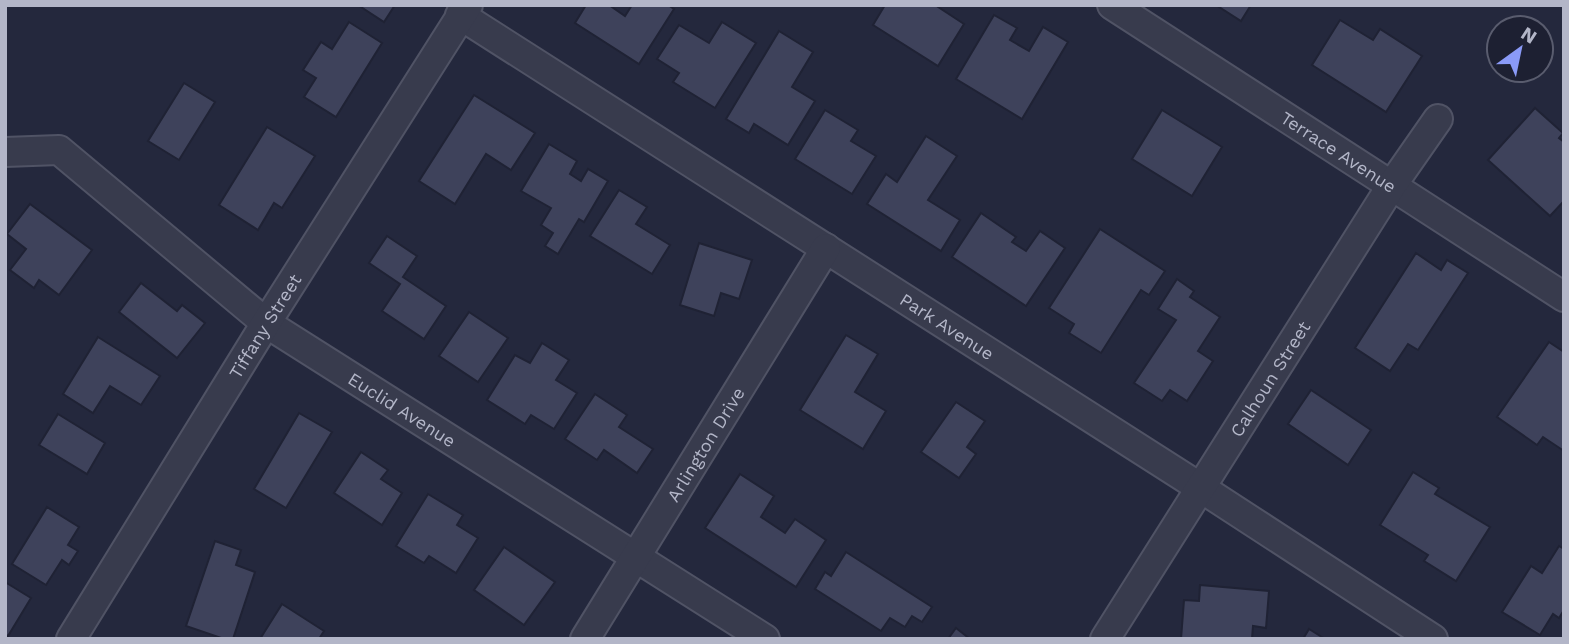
<svg xmlns="http://www.w3.org/2000/svg" width="1569" height="644" font-family="'Work Sans',sans-serif">
  <rect width="100%" height="100%" fill="#24283d"/>
  <g fill="#3e425b" stroke="#1f2234" stroke-width="2">
    <path d="M358 5H395L384 22Z"/>
    <path d="M586 5H609L625 16 632 5H668L674 9 639 64 575 23Z"/>
    <path d="M885 5H935L964 24 938 66 873 25Z"/>
    <path d="M1216 5H1251L1241 21Z"/>
    <path d="M994 15 1017 28 1010 40 1029 51 1043 27 1068 42 1022 119 956 79Z"/>
    <path d="M1340 20 1373 40 1380 29 1422 56 1386 112 1312 65Z"/>
    <path d="M349 22 382 43 336 117 304 97 316 78 303 70 321 42 332 49Z"/>
    <path d="M722 22 756 43 715 108 673 82 679 73 657 59 679 25 709 43Z"/>
    <path d="M779 31 813 52 792 87 815 101 788 145 754 124 749 133 726 119Z"/>
    <path d="M184 83 215 102 179 160 148 141Z"/>
    <path d="M474 95 535 133 511 170 486 154 455 204 419 181Z"/>
    <path d="M1535 108 1563 133 1559 138 1564 142V201L1550 216 1488 160Z"/>
    <path d="M825 110 858 130 851 141 876 156 852 194 795 159Z"/>
    <path d="M1162 110 1222 147 1192 196 1132 159Z"/>
    <path d="M267 127 315 156 282 208 274 203 258 230 219 205Z"/>
    <path d="M926 136 957 156 928 200 960 220 941 251 867 204 886 174 897 182Z"/>
    <path d="M549 144 577 161 570 174 581 181 588 169 608 181 584 222 579 219 558 254 545 246 553 233 541 225 551 208 521 191Z"/>
    <path d="M619 190 647 207 636 224 670 245 652 274 590 236Z"/>
    <path d="M30 204 92 250 59 295 39 280 34 288 10 270 26 249 7 234Z"/>
    <path d="M981 213 1016 237 1012 242 1026 251 1040 231 1065 248 1026 306 952 257Z"/>
    <path d="M1100 229 1165 271 1149 295 1141 290 1101 353 1069 333 1074 324 1049 308Z"/>
    <path d="M387 236 417 256 403 277 446 306 424 339 382 311 400 284 369 263Z"/>
    <path d="M699 243 752 260 739 299 721 293 714 316 680 305Z"/>
    <path d="M1416 253 1441 270 1447 260 1468 273 1418 350 1408 344 1390 371 1355 348Z"/>
    <path d="M1177 279 1194 291 1190 297 1220 317 1198 351 1213 361 1187 401 1170 390 1162 401 1134 383 1176 320 1158 309Z"/>
    <path d="M141 283 177 311 182 305 205 323 177 358 119 312Z"/>
    <path d="M469 312 508 338 478 382 439 356Z"/>
    <path d="M846 335 878 354 855 392 886 411 863 449 800 410Z"/>
    <path d="M98 337 160 376 141 405 110 386 93 413 63 394Z"/>
    <path d="M1549 342 1564 352V451L1543 437 1537 445 1497 417Z"/>
    <path d="M542 343 569 360 556 380 577 393 554 429 531 415 525 424 487 400 515 355 530 363Z"/>
    <path d="M1311 390 1371 430 1348 465 1288 424Z"/>
    <path d="M595 394 627 415 619 427 653 449 637 473 604 450 597 460 565 439Z"/>
    <path d="M956 402 985 421 967 447 976 454 959 478 921 452Z"/>
    <path d="M299 413 332 432 286 508 254 489Z"/>
    <path d="M58 414 105 443 87 474 39 445Z"/>
    <path d="M361 452 388 470 381 479 402 493 382 525 334 493Z"/>
    <path d="M1413 472 1439 488 1435 494 1490 527 1456 581 1424 561 1428 555 1380 525Z"/>
    <path d="M740 474 774 496 761 517 785 533 795 519 826 540 796 587 705 528Z"/>
    <path d="M428 494 463 515 457 525 478 538 456 573 429 556 424 563 396 546Z"/>
    <path d="M47 507 79 527 68 545 78 551 69 565 62 560 46 585 12 564Z"/>
    <path d="M215 541 241 550 236 565 255 572 233 639H224L186 626Z"/>
    <path d="M1559 546 1564 549V610L1559 618 1553 614 1540 635 1502 612 1531 566 1542 573Z"/>
    <path d="M504 547 555 582 524 625 474 590Z"/>
    <path d="M846 552 932 607 922 622 912 616 905 627 890 618 881 631 815 589 825 572 831 576Z"/>
    <path d="M5 582 31 598 8 636 5 634Z"/>
    <path d="M1200 585 1269 591 1266 628 1253 626 1252 639H1181L1184 600 1199 601Z"/>
    <path d="M282 604 324 631 319 639H260Z"/>
    <path d="M956 628 970 639H948Z"/>
    <path d="M1309 629 1325 639H1303Z"/>
  </g>
  <g fill="none" stroke-linecap="round" stroke-linejoin="round">
    <g stroke="#505365" stroke-width="32">
      <g id="street">
        <path id="s1" d="M1112 5 1564 297"/>
        <path id="s2" d="M460 15 1201 488 1433 639"/>
        <path id="s3" d="M5 152 59 150 266 323 765 639"/>
        <path id="s4" d="M71 639 266 323 468 5"/>
        <path id="s5" d="M585 639 826 248"/>
        <path id="s6" d="M1105 639 1392 185 1438 119"/>
      </g>
    </g>
    <use href="#street" stroke="#383b4d" stroke-width="28"/>
  </g>
  <g text-anchor="middle" dominant-baseline="central" stroke-width="5" stroke-linejoin="round" paint-order="stroke">
    <g font-size="18" fill="#b3b6c8" stroke="#1d2032">
      <text stroke="none"><textPath href="#s1" startOffset="270">Terrace Avenue</textPath></text>
      <text stroke="none"><textPath href="#s4" startOffset="368">Tiffany Street</textPath></text>
      <text stroke="none"><textPath href="#s2" startOffset="578">Park Avenue</textPath></text>
      <text stroke="none"><textPath href="#s6" startOffset="308">Calhoun Street</textPath></text>
      <text stroke="none"><textPath href="#s3" startOffset="485">Euclid Avenue</textPath></text>
      <text stroke="none"><textPath href="#s5" startOffset="229">Arlington Drive</textPath></text>
    </g>
  </g>
  <rect width="1569" height="644" fill="none" stroke="#b3b6c8" stroke-width="14"/>
  <g transform="translate(1520 49) rotate(33)"><circle r="33" fill="#1d2032" stroke="#595c6e" stroke-width="2"/>
  <path d="M0-5L12 26L0 18L-12 26Z" fill="#8a9af7"/>
  <text y="-10" font-size="19" font-weight="bold" text-anchor="middle" fill="#b3b6c8">N</text>
  </g>
</svg>
